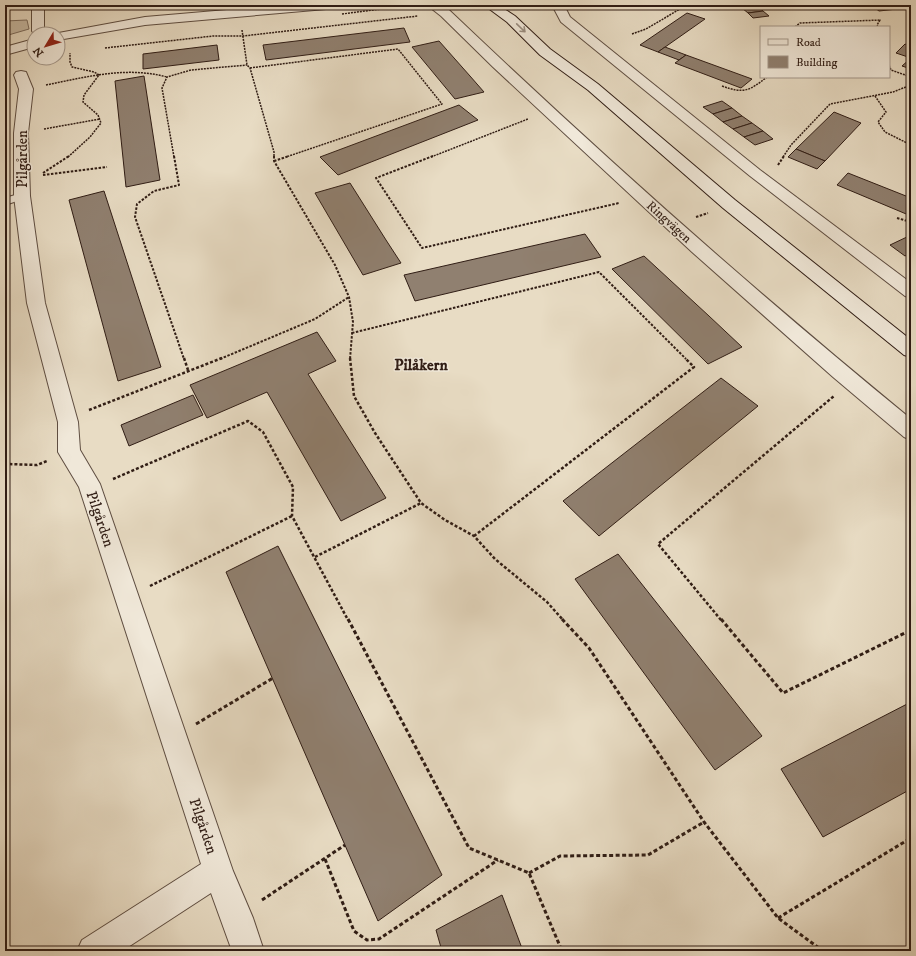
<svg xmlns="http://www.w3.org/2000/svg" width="916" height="956" font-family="'IM FELL DW Pica',serif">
  <rect width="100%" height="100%" fill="#e8dcc4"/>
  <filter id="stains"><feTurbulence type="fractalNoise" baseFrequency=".005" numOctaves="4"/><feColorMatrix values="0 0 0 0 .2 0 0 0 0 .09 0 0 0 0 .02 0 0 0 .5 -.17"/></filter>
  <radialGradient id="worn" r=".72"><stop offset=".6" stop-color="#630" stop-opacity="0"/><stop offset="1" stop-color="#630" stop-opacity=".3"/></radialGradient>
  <path fill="#c9bca6" stroke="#7c6c5e" d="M27 20 29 29 5 36V21Z"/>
  <g fill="#908070" stroke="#301d15">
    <path d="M49 5H75L49 8Z"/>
    <path d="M871 5H891L897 9 879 11Z"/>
    <path d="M758 6 763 11 748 13 742 8Z"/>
    <path d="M763 11 769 16 753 18 748 13Z"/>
    <path d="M687 13 705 19 658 52 640 45Z"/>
    <path d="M404 28 410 42 266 60 263 45Z"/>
    <path d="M439 41 470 76 484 92 455 99 412 47Z"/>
    <path d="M905 44 911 46V69L902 66 911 58 896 53Z"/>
    <path d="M217 45 219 60 143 69V54Z"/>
    <path d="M665 47 686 55 679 60 658 52Z"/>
    <path d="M686 55 752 79 741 88 675 63Z"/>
    <path d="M144 76 160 180 126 187 115 81Z"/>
    <path d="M722 101 732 108 713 114 703 107Z"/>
    <path d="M459 105 478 120 338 175 320 157Z"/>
    <path d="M732 108 742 116 723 122 713 114Z"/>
    <path d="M834 112 861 123 825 161 796 149Z"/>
    <path d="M742 116 752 123 733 129 723 122Z"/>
    <path d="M752 123 763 131 744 137 733 129Z"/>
    <path d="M763 131 773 139 755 145 744 137Z"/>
    <path d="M796 149 825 161 817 169 788 157Z"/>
    <path d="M848 173 911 198V216L837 185Z"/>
    <path d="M350 183 386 240 401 263 363 275 315 193Z"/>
    <path d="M104 191 161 367 118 381 69 200Z"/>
    <path d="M585 234 601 257 415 301 404 275Z"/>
    <path d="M909 236 911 237V253L905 256 890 245Z"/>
    <path d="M644 256 709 316 742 347 708 364 612 269Z"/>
    <path d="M317 332 336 361 308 374 386 498 341 521 267 392 207 418 190 385Z"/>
    <path d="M721 378 758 406 599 536 563 501Z"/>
    <path d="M193 395 203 415 129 446 121 425Z"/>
    <path d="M278 546 442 875 378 921 226 572Z"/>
    <path d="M618 554 762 736 715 770 575 579Z"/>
    <path d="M911 702V789L823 837 781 769Z"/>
    <path d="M502 895 523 951H442L436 930Z"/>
  </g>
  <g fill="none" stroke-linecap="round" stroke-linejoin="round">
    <g stroke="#5e4d41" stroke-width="2">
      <path id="service" d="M22 193 26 194 27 196 26 198 5 205V198Z"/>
    </g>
    <g stroke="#5e4d41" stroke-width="2">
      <g id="minor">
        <path d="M32 5H44V31L46 34H34L32 31Z"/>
        <path d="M286 5H332L330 7 326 9 145 25 58 40V34H53L145 17Z"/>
        <path d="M427 5H441L449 10C598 152 752 289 911 419V440L904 437 833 377 692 252 493 67 441 16Z"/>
        <path d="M552 5H564L570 17 760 170 911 283V298L905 296 750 176 561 22Z"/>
        <path d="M34 39V47L5 55V47Z"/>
        <path d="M21 71 26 72 33 89 28 133 30 196 45 303 78 422 80 450 100 484 233 871 253 918 264 951H232L211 893 122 951H77L82 940 201 864 79 487 58 452V422L27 303 14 196V133L19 89 14 75 16 72Z"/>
      </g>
    </g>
    <g stroke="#301d15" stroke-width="2">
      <path id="secondary" d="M484 5H498L515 16 550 49 598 84 735 200 911 340V357L904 355 723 208 588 90 540 55 507 22Z"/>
    </g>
    <g stroke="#301d15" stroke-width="1.5" stroke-dasharray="2 1" stroke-linecap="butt">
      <path d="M528 5H539"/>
      <path d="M344 8 377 5"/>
      <path d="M342 14 413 5"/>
      <path d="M795 27 800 23 881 20"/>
      <path d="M878 27 877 25 880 20"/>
      <path d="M242 30 247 65 250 68 274 152V157"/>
      <path d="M632 34 646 29 680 9 700 5"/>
      <path d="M105 48 213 36H243L418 16"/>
      <path d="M889 65 891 70 911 77"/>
      <path d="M250 68 398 49 442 104 286 157"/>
      <path d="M46 85C86 77 126 66 167 77"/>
      <path d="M722 86C744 94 749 91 767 77"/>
      <path d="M875 96 886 112 878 122 885 132 911 145"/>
      <path d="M44 129 100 119"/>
      <path d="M68 157 90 137 101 123 98 115 83 102 84 95 99 75 94 72 72 67 70 62V53"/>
      <path d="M174 157 162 88 167 77 191 70 247 65"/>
      <path d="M431 157 528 119"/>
      <path d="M783 157 791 145 830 104 893 92 911 85"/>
    </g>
    <g stroke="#301d15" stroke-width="2" stroke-dasharray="2.5 1.5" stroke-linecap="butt">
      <path d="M174 156 179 185 154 191 137 204 135 217 184 359"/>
      <path d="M274 156V161L335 265 349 297 353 322 350 359"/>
      <path d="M433 156 376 178 422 248 619 203"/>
      <path d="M274 161 289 156"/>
      <path d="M778 165 784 156"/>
      <path d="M43 173 69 156"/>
      <path d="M43 175 107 167"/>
      <path d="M696 217 708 213"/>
      <path d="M897 218 911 222"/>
      <path d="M352 333 599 272 686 359"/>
      <path d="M220 359 315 319 349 297"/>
    </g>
    <g stroke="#301d15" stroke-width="2.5" stroke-dasharray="3 2" stroke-linecap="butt">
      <path d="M184 358 188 370"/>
      <path d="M350 358 354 396 375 433 421 503 445 520 474 536 495 559 547 602 563 620"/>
      <path d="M89 410 222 358"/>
      <path d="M5 466 8 464 37 465 47 461"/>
      <path d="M113 479 248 421 263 432 293 487 292 516 348 620"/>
      <path d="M474 536 694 367 685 358"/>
      <path d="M315 557 421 503"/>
      <path d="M150 586 292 516"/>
      <path d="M721 620 658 544 834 396"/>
    </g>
    <g stroke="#301d15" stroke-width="3" stroke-dasharray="4 2.5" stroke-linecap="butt">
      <path d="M348 619 469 848 529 873 562 951"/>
      <path d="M562 619 589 648 704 822 778 918 823 951"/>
      <path d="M721 619 783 693 911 630"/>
      <path d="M196 724 273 678"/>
      <path d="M325 859 354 931 367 940 379 939 498 860"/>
      <path d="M529 873 560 856 648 855 704 822"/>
      <path d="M262 900 345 845"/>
      <path d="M778 918 911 838"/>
    </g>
    <use href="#service" fill="#f0e8d9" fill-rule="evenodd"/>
    <use href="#minor" fill="#f0e8d9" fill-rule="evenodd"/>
    <use href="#secondary" fill="#f0e8d9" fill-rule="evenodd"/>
  </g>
  <defs><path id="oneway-shaft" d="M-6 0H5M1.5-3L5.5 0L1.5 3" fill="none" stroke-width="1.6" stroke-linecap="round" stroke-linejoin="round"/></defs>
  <use stroke="#9a8d81" href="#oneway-shaft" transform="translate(521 28) rotate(44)"/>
  <g text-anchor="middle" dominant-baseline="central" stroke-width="3" stroke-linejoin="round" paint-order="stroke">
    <g font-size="13" fill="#301d15" stroke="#f0e8d9">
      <text transform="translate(669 222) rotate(42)">Ringvägen</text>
    </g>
    <g font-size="15" fill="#301d15" stroke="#f0e8d9">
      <text transform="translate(22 159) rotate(-90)">Pilgården</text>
      <text transform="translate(100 519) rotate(71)">Pilgården</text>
      <text transform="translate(203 826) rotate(71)">Pilgården</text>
    </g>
    <g font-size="16" font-weight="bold" fill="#301d15" stroke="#f0e8d9">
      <text x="421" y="365">Pilåkern</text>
    </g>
  </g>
  <rect width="916" height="956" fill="none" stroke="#e8dcc4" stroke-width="20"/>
  <rect x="6" y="6" width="904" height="944" fill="none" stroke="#301d15" stroke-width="2"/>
  <rect x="10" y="10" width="896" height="936" fill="none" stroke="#301d15"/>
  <rect x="760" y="26" width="130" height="52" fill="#f0e8d9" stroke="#a3978b"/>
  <rect x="768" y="39" width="20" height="6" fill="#f0e8d9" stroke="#a3978b"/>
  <text x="796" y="46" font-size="12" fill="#301d15">Road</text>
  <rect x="768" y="56" width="20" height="12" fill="#908070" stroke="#a3978b"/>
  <text x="796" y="66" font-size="12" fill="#301d15">Building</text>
  <g transform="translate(46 46) rotate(232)"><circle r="19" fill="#f0e8d9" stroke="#a3978b"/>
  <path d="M0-3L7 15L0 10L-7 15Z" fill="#8f2418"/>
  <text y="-6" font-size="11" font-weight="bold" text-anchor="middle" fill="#301d15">N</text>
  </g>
  <rect width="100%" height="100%" filter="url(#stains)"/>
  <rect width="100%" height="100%" fill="url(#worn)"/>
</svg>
